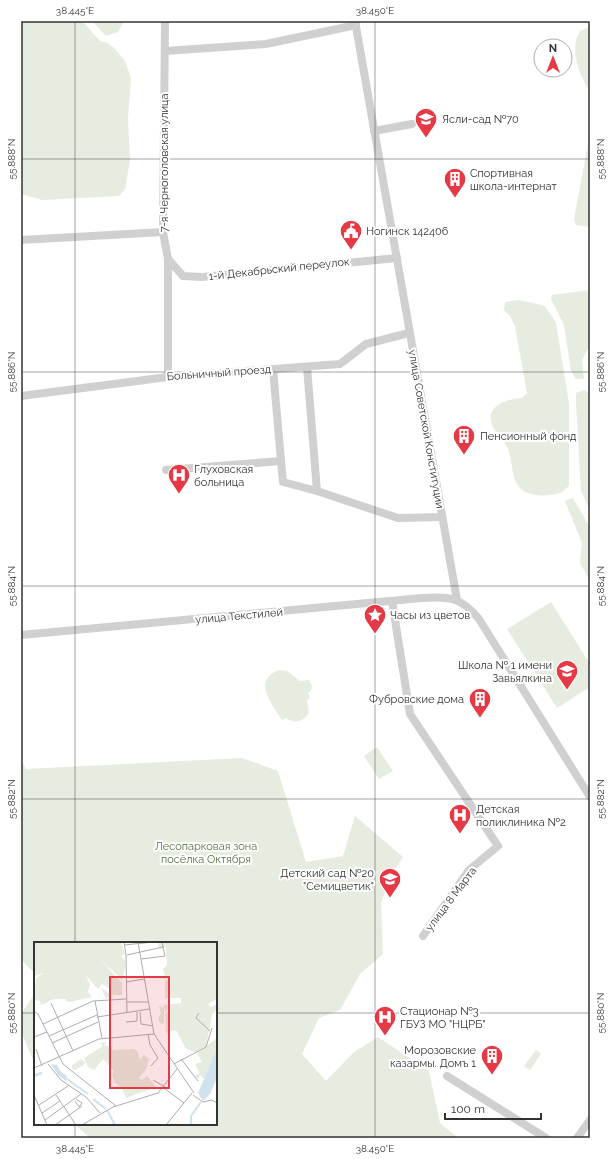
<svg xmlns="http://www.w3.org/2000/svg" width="611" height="1159" font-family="Raleway,sans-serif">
  <rect width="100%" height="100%" fill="#fff"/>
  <g fill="#e6ecdf">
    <path d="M21 21H82L100 41 108 43 115 49 125 61 131 78 128 118 130 160 125 189 119 196 42 200 21 194Z"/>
    <path d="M92 21H124L118 32 106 36Z"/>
    <path d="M590 27V92C579 75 569 49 580 31Z"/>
    <path d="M590 133V227L576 225 574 219Z"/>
    <path d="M590 290V345L582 360 584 379H576L571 371 564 325 551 299 552 295Z"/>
    <path d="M519 300 545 306 556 323 569 404V486C566 488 563 492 560 493 548 497 527 497 519 487 511 478 513 463 509 452 507 444 499 436 494 429 482 407 505 399 522 398L527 393 515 326 510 316 504 310 505 302Z"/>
    <path d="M584 390 590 393V511L581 491 576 403V393Z"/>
    <path d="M573 498 590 528V581L580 563 582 543 565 501Z"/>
    <path d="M551 602 590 664V687L557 708 507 629Z"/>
    <path d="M280 670 287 671 300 681 309 680 312 686 311 691 308 693 310 698 307 700 309 713C302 722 295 724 286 718L282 720C272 704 251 679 280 670Z"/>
    <path d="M377 747 393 771 379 779 364 756Z"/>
    <path d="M242 758 278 771 306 862 343 856 355 816 403 857 393 872 381 903 383 954 360 974 340 1010 319 1018 302 1054 326 1081 354 1052 378 1037 429 1071 440 1123 458 1138H90L74 1124H216V943H35V974L21 959V760L26 769Z"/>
    <path d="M35 993V1065L21 1031V1014Z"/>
    <path d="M536 1050 541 1054 530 1070 524 1066Z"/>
  </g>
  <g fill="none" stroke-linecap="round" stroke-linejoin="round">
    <g stroke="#d0d0d0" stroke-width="8">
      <path d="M165 21 163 232 168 259V377"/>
      <path d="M355 21 457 600"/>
      <path d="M165 51 266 44 356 25"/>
      <path d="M374 131 412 124"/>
      <path d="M21 240 163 232"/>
      <path d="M168 259 183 276 202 277 397 258"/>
      <path d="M307 367 317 491 398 518 442 517"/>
      <path d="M21 396 168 377 340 364 366 344 409 333"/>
      <path d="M281 461 283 482 317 491"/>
      <path d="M166 470 281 461 273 369"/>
      <path d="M392 601 410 714 498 846 469 870 423 936"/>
      <path d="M21 635 422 598C449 596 461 597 479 619L590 797"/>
      <path d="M447 1076 546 1138"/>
      <path d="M577 1138 590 1120"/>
    </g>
  </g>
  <path fill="none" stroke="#333" stroke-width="1" stroke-opacity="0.45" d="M75 21V943M375 21V1138M21 159H590M21 372H590M21 586H590M21 799H590M21 1013H35M216 1013H590M75 1124V1138"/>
  <defs>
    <g id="school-pin" transform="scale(1.15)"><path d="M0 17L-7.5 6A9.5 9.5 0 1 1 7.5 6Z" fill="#e63946" stroke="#fff"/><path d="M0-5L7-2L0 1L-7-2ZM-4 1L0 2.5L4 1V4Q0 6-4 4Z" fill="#fff"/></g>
    <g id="building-pin" transform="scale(1.15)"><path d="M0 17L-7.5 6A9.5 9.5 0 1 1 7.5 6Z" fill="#e63946" stroke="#fff"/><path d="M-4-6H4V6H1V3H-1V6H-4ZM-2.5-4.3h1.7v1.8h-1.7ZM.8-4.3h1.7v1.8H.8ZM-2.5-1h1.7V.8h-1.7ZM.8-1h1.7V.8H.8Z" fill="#fff"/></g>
    <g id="civic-pin" transform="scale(1.15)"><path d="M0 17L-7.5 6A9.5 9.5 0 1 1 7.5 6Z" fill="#e63946" stroke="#fff"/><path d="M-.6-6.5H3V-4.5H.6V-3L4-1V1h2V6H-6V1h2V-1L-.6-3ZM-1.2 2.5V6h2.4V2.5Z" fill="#fff"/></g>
    <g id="hospital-pin" transform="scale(1.15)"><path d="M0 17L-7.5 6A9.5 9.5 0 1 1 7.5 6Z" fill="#e63946" stroke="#fff"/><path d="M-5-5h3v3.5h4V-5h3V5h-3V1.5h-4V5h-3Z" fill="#fff"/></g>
    <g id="sight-pin" transform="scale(1.15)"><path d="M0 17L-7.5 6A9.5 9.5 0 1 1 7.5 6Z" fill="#e63946" stroke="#fff"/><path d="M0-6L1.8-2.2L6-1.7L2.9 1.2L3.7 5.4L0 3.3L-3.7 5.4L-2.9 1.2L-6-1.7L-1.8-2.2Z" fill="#fff"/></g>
  </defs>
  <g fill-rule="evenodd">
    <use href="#school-pin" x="426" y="119"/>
    <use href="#building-pin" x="455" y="179"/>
    <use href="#civic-pin" x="351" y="231"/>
    <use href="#building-pin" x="464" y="436"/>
    <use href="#hospital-pin" x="179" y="475"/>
    <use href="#sight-pin" x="375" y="615"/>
    <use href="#school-pin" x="567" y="671"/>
    <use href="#building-pin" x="480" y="699"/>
    <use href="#hospital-pin" x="460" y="815"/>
    <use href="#school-pin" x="390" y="879"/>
    <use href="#hospital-pin" x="385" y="1017"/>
    <use href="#building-pin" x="492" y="1056"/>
  </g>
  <g text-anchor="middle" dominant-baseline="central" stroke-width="4" stroke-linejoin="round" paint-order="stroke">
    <g font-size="11" fill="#333" stroke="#fff" text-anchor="start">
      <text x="442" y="119">Ясли-сад №70</text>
      <text x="470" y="173">Спортивная<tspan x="470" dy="13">школа-интернат</tspan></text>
      <text x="366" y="231">Ногинск 142406</text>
      <text x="480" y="436">Пенсионный фонд</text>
      <text x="194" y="469">Глуховская<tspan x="194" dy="13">больница</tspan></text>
      <text x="390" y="615">Часы из цветов</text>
      <text x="552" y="665" text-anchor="end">Школа № 1 имени<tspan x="552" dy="13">Завьялкина</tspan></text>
      <text x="464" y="699" text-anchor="end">Фубровские дома</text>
      <text x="476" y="809">Детская<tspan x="476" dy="13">поликлиника №2</tspan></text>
      <text x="374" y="873" text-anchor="end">Детский сад №20<tspan x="374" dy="13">"Семицветик"</tspan></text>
      <text x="400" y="1011">Стационар №3<tspan x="400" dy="13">ГБУЗ МО "НЦРБ"</tspan></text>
      <text x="476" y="1050" text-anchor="end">Морозовские<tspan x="476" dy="13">казармы. Домъ 1</tspan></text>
    </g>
    <g font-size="11" fill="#333" stroke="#fff">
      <text transform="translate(164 163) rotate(-90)">7-я Черноголовская улица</text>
      <text transform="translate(279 269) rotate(-6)">1-й Декабрьский переулок</text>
      <text transform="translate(219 373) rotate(-4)">Больничный проезд</text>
      <text transform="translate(426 429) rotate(80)">улица Советской Конституции</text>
      <text transform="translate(239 616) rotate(-5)">улица Текстилей</text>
      <text transform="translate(451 899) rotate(-53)">улица 8 Марта</text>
    </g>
    <g font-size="11" fill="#56703f" stroke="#fff">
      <text x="206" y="846">Лесопарковая зона<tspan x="206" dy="13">посёлка Октября</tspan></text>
    </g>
  </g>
  <g transform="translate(34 942)">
    <rect width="183" height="183" fill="#fff"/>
    <path d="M0 0H87L91 12 87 14 91 18V27L88 38 65 16 88 41V53H78L72 57 67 46 75 51V46L68 42 65 46 62 45 51 32 56 42 54 50 58 55 36 60 32 59V57H20L7 63 6 59 0 58 2 36 10 31 0 34ZM124 0H183V57L174 62 177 65 183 62V67L178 73 172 104 161 110 152 107 142 88 135 89 137 97 132 89 131 72 136 68 133 67 132 71 129 63 147 61V56H131V39L137 36 131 35 129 27 133 23 132 5 125 7ZM125 64 130 66V82L126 81 124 76 127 72ZM183 96 182 112 175 129 170 137 166 133 164 137 161 134 165 131 161 122 168 120 163 111ZM72 100 70 104H77L79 108 100 107 103 109 106 117 110 113 115 117 113 126 105 136 108 138 113 134 122 145 92 156 88 146 81 141 78 132 80 129 69 117 60 128 54 125 50 116 66 106 69 104 66 101ZM47 117 51 120 50 123 41 128 38 127V123Z" fill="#e6ecdf"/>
    <path d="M183 107V136L176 152 169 159 164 151ZM17 122 23 123 27 130 33 134 32 139 24 133Z" fill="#cfe2ee"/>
    <path fill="none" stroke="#cfe2ee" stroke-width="2" d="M0 133 8 131 0 134M33 137 54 152M59 157 72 167M73 168 81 183M157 183V174L167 160"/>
    <path fill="none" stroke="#adadad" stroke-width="1" d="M90 0 92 13 93 71M104 0 120 92 160 151M90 3 120 0M93 13 129 5M107 17 131 14 128 0M92 40 110 37M61 59 68 96M93 60H114M17 61 39 109M0 69 4 72 29 122 82 164M106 70 107 82 119 84M165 71 162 76 176 89M63 75 116 67M92 80 103 79V70M9 82 59 59 92 57M114 92 116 103 124 116 117 124M15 94 63 73M0 95 13 90M18 101 64 80M2 107 8 124M147 117 164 139M14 122 27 138 52 155 66 171M140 122 172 105 178 86M0 126 65 97 120 92M119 138 131 145M130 146 150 161M0 153 13 183M22 153 42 183M159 153 169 160 178 158 183 161M41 159 45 165 48 161 42 157M5 163 34 144M8 171 26 159M11 178 47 152M21 183 48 164M48 183 79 165 124 151 143 127M132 183 158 151"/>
    <path fill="#e63946" fill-opacity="0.15" stroke="#e63946" stroke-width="2" d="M76 35H135V146H76Z"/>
    <rect width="183" height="183" fill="none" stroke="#333" stroke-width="2"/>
  </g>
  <rect width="611" height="1159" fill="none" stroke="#ffffff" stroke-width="44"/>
  <g transform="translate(553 58)"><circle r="19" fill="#ffffff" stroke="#adadad"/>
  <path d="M0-3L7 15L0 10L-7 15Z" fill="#e63946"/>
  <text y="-6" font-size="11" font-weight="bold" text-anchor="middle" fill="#333333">N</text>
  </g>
  <path d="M445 1113v6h96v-6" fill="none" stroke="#333333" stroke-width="2"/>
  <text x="451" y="1113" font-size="12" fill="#333333" stroke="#ffffff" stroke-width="3" paint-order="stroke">100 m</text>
  <rect x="22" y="22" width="567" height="1115" fill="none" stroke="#333" stroke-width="1.5"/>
  <g font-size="10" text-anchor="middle" fill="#333">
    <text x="75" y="14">38.445°E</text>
    <text x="375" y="14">38.450°E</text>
    <text transform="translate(11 159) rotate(-90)" y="4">55.888°N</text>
    <text transform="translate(600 159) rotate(-90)" y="4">55.888°N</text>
    <text transform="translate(11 372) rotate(-90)" y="4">55.886°N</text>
    <text transform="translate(600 372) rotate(-90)" y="4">55.886°N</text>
    <text transform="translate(11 586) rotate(-90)" y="4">55.884°N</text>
    <text transform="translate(600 586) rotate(-90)" y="4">55.884°N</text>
    <text transform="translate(11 799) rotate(-90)" y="4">55.882°N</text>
    <text transform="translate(600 799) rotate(-90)" y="4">55.882°N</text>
    <text transform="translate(11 1013) rotate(-90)" y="4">55.880°N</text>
    <text transform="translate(600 1013) rotate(-90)" y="4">55.880°N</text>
    <text x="75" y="1152">38.445°E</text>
    <text x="375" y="1152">38.450°E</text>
  </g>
</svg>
